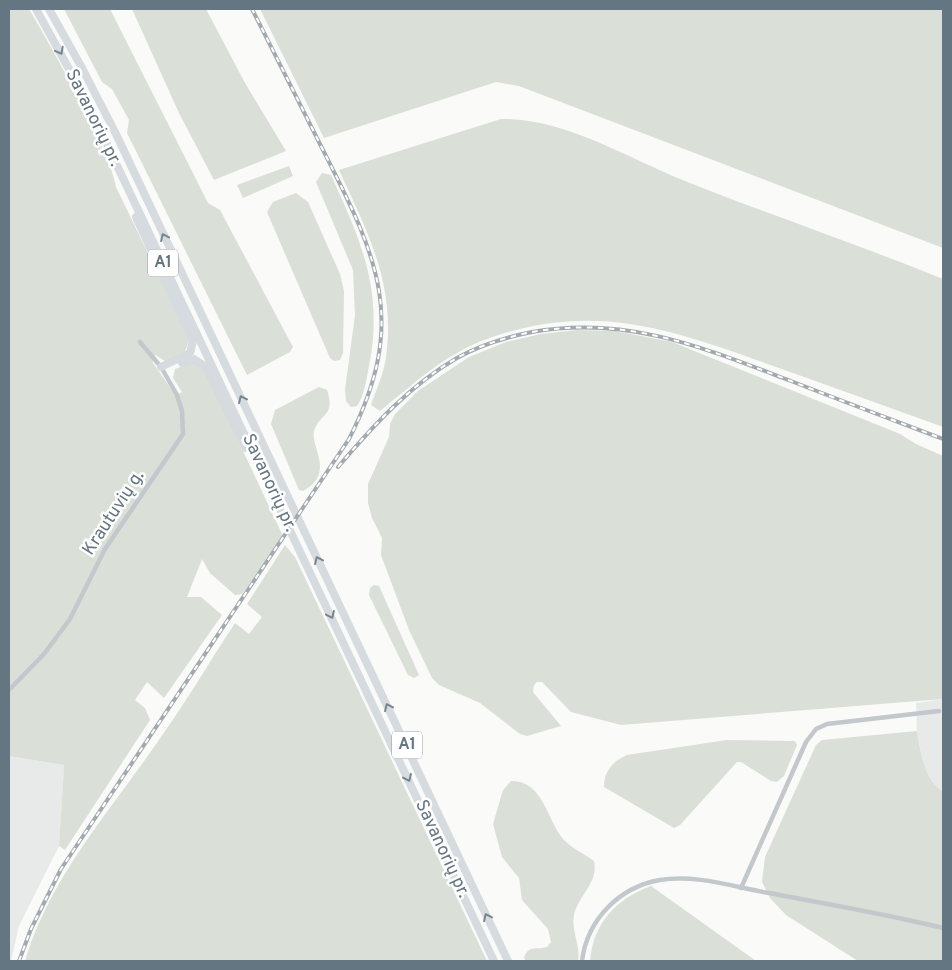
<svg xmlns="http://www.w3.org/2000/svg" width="952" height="970" font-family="Overpass,sans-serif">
  <rect width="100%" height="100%" fill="#fafaf8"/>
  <g fill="#e8e9e9">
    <path d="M943 699V792L936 787 924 768 917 731 916 703Z"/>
    <path d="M9 756 64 765 59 846 19 926 11 961H9Z"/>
  </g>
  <g fill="#dadfd7">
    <path d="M9 9H29C52 48 73 86 92 127 101 146 112 166 116 187L188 336 189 341 184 354 165 361 155 355 152 358 153 363 176 396 182 392 173 378 175 369 193 362 204 368 283 536 242 594 235 595 210 573 202 559 187 597H201L222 615 164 698 147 682 135 700 145 708 150 720 65 850 59 846 64 765 9 756Z"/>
    <path d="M64 9H110L208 203 220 210 293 347 290 352 247 375 127 133 129 120 112 89 102 82Z"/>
    <path d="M132 9H206L245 83 286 151 214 180 179 113Z"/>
    <path d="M260 9H943V248L519 86 496 82 324 138Z"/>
    <path d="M501 119C563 118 624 156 680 179 767 214 857 244 943 279V427C889 407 834 388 779 368 673 330 592 298 479 342 442 357 410 387 380 411L371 405C376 390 384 373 386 357 396 285 368 233 339 170Z"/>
    <path d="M289 166 293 176 243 198 237 185Z"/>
    <path d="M322 173 331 175C361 241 384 291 369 366 366 380 365 394 357 406L351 407 346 401 345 390 355 315 353 270 316 182Z"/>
    <path d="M296 193 308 202 340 274 344 291 343 353 340 360 334 361 330 358 267 212 273 202Z"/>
    <path d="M577 330 615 331 672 342 900 434 916 444 943 456V699L621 725 571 712 542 682H537L534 685 533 692 561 726 527 736 520 734 480 703 439 685 432 678 409 630 381 555 382 538 372 518 368 503V484L389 437 390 424 395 414 418 391 469 357 506 342 541 334Z"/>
    <path d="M319 387 327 390C335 415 323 412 315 428 307 444 338 473 303 491L299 490 271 424 275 410Z"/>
    <path d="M285 545 295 557 487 961H25C49 880 106 816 154 747 183 707 208 664 235 623L249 634 262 617 247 604Z"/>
    <path d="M374 585 379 586 419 675 414 678 408 675 369 595 370 588Z"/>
    <path d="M917 731C921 753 923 778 943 792V961H858L786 915 770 898 762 882 765 857 816 745 822 740Z"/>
    <path d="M727 740 795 741 797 745 784 776 777 782 771 781 741 762H737L680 825 674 828 604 787C604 771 613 761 627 755Z"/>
    <path d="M511 781C541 780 547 816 560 835 567 846 583 853 594 861 599 883 578 895 574 915 571 932 581 945 578 961H526L524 958C528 945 536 950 547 947L551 942 548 929 522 900 519 878 502 857 493 824 503 790Z"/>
    <path d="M651 886 756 961H590C593 923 616 899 651 886Z"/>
  </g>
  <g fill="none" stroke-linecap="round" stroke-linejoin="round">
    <g stroke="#c3c8cc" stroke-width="4.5">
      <path d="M9 690 44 654 70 619 105 549 183 434 182 411 177 395 161 367 140 342"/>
      <path d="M741 888 806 742 816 729 827 724 939 711"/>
      <path d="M582 961C587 920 619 887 660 880 696 874 734 887 769 893 827 904 886 914 943 928"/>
    </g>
    <g stroke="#d6dbdf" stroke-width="8">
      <path d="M36 9 85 98 494 961"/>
      <path d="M49 9 82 68 116 134 508 961"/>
      <path d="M136 217 193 341 190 353 161 367"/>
      <path d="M182 363 194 359 206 367 246 448"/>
    </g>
    <g stroke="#a2aab0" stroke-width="4">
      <g id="rail">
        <path d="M338 467C373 426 410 385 457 358 480 345 507 337 532 332 627 315 704 348 791 381 842 401 893 420 943 439"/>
        <path d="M19 961 31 929 61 869 349 439C408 323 379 260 324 152 300 104 276 56 252 9"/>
      </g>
    </g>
    <use href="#rail" stroke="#fff" stroke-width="2" stroke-dasharray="5.5" stroke-linecap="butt"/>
  </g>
  <defs><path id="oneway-chevron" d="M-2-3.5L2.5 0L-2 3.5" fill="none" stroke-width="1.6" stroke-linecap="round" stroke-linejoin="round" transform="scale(1.25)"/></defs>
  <g stroke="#768591">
    <use href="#oneway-chevron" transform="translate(60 51) rotate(62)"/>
    <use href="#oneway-chevron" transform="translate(164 237) rotate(-115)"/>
    <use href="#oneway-chevron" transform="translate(242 399) rotate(-115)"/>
    <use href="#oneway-chevron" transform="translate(318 560) rotate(-115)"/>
    <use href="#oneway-chevron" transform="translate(331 615) rotate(65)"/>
    <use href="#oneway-chevron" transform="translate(388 707) rotate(-115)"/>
    <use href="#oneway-chevron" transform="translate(408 778) rotate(65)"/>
    <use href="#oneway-chevron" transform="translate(487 917) rotate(-115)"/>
  </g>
  <g text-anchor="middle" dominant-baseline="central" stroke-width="5" stroke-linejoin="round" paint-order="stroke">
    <g fill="#fff" stroke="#939fa8" stroke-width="1">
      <rect x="148" y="249.5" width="30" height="27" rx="4"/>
      <rect x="392" y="731.5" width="30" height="27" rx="4"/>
    </g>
    <g font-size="16" font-weight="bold" fill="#657683">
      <text x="163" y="263">A1</text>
      <text x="407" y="745">A1</text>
    </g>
    <g font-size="18" fill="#657683" stroke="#fff">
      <text transform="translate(93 118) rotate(64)">Savanorių pr.</text>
      <text transform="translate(269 483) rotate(65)">Savanorių pr.</text>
      <text transform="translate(114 513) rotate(-57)">Krautuvių g.</text>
      <text transform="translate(442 849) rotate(65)">Savanorių pr.</text>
    </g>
  </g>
  <rect width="952" height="970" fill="none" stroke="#657683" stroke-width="20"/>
</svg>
